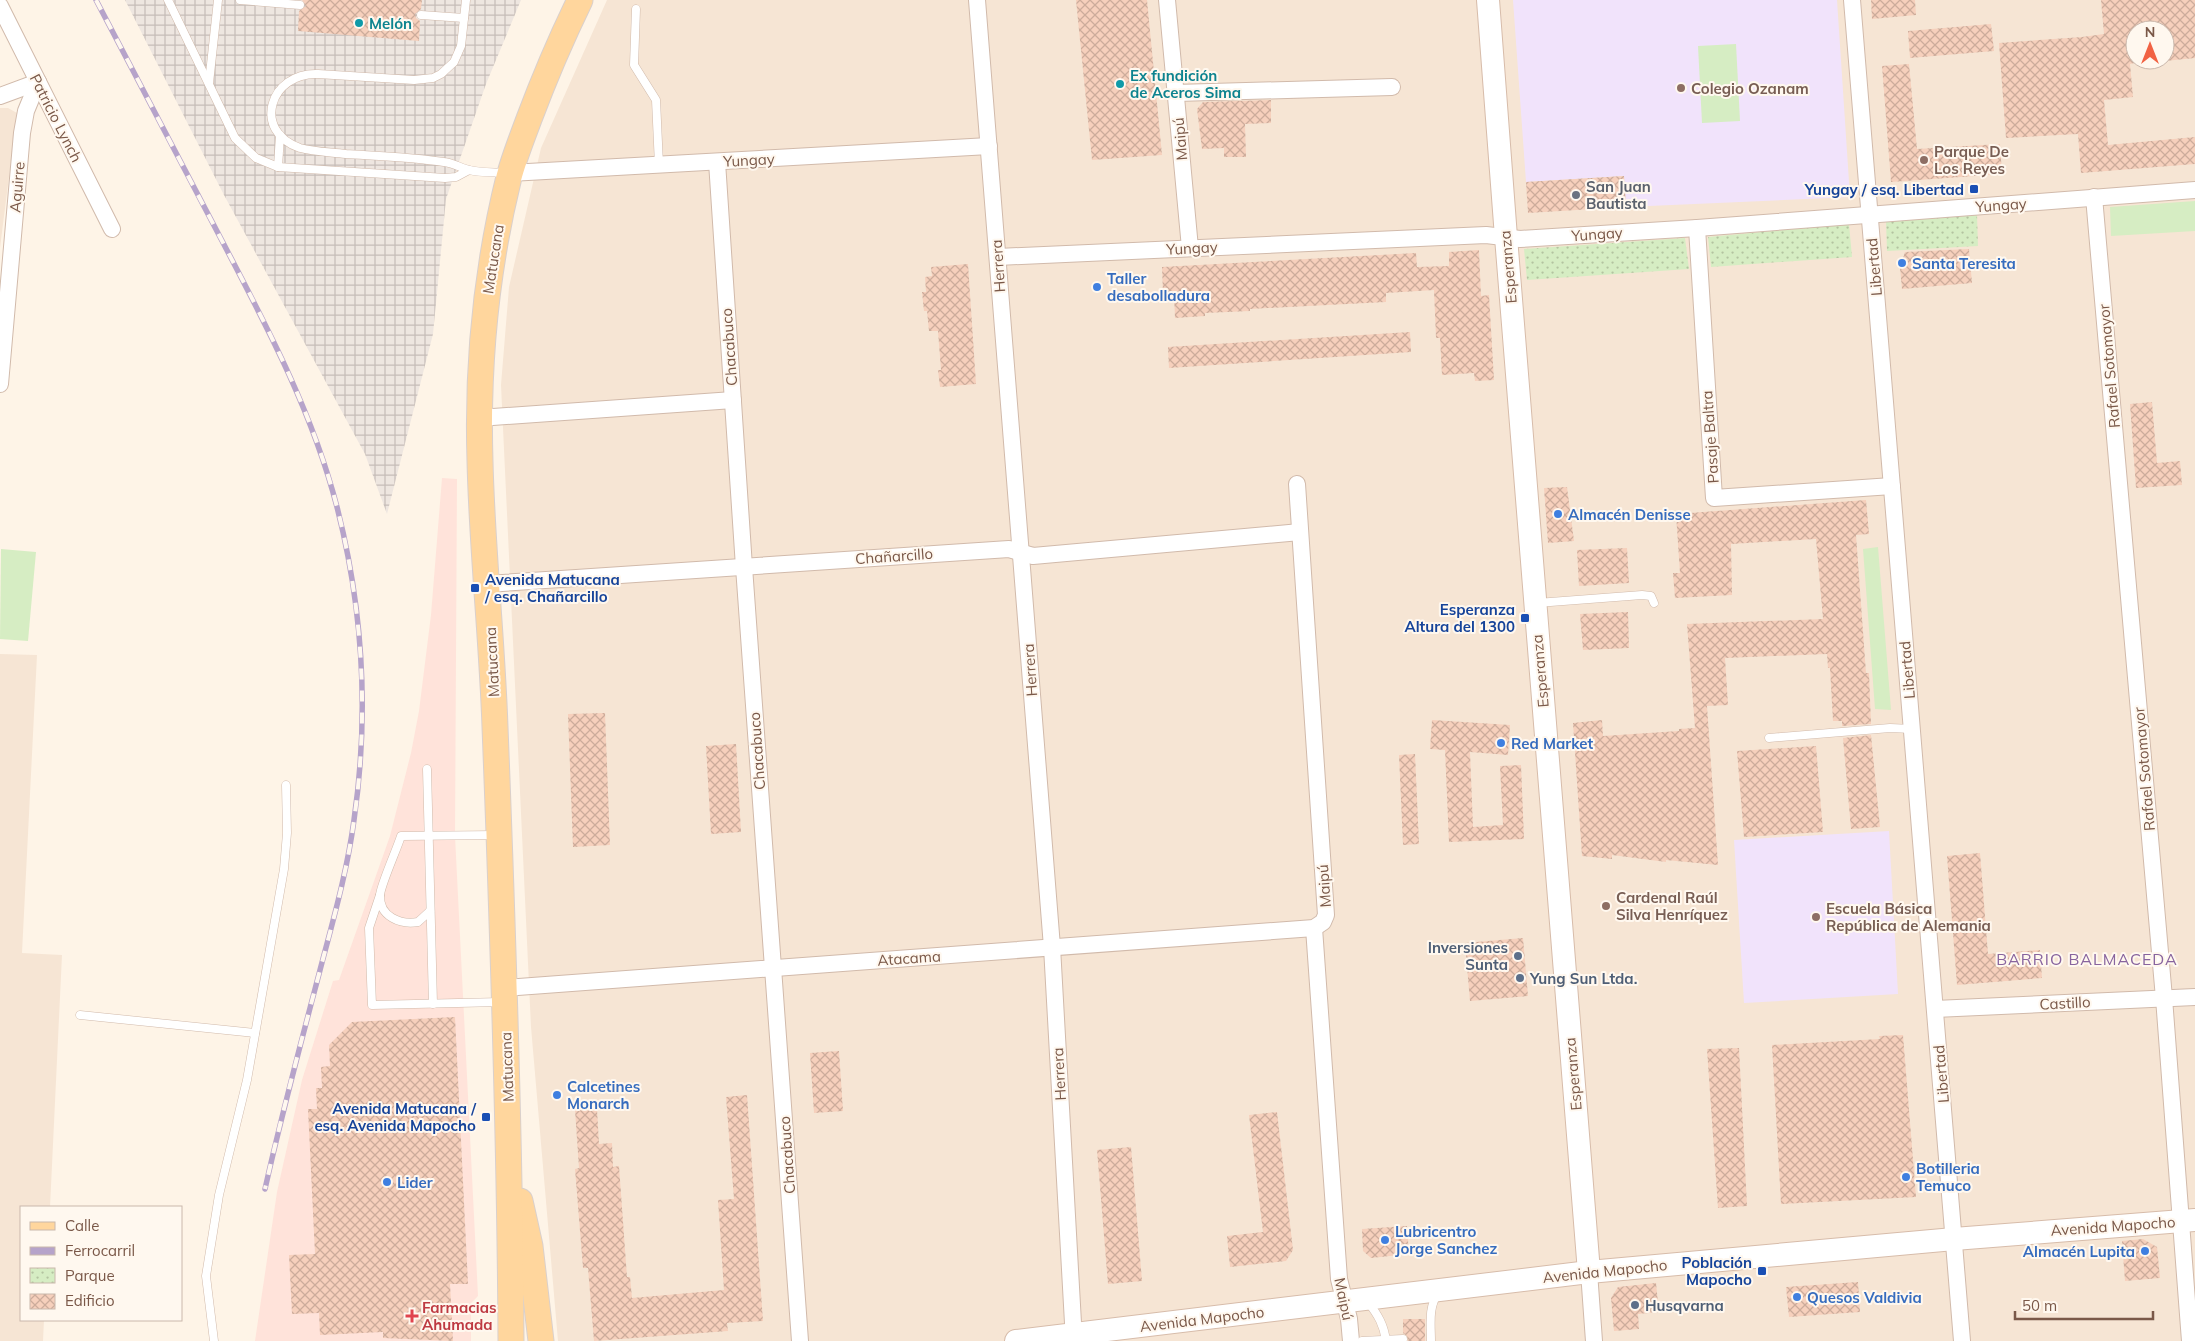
<svg xmlns="http://www.w3.org/2000/svg" width="2195" height="1341" font-family="Mulish,sans-serif">
  <defs>
    <pattern id="industrial-grid" width="8" height="8" patternUnits="userSpaceOnUse" patternTransform="scale(1.25)"><rect width="8" height="8" fill="#eee6e0"/><path d="M0 4h8M4 0v8" fill="none" stroke="#c6bdb8"/></pattern>
    <pattern id="park-dots" width="8" height="8" patternUnits="userSpaceOnUse" patternTransform="scale(1.25)"><rect width="8" height="8" fill="#d6edc3"/><path d="M2 2h.1M6 6h.1" fill="none" stroke="#b3c3a0" stroke-width="1.8" stroke-linecap="round"/></pattern>
    <pattern id="building-cross-hatch" width="8" height="8" patternUnits="userSpaceOnUse" patternTransform="scale(1.25)"><rect width="8" height="8" fill="#f6d0bc"/><path d="M0 0l8 8M0 8l8-8" fill="none" stroke="#ccac9b"/></pattern>
  </defs>
  <rect width="100%" height="100%" fill="#fef4e7"/>
  <g fill="#f6e5d4" fill-rule="evenodd">
    <path d="M607 0H2195V1341H558L531 1027 501 385 509 287 541 148ZM2135 30H2165V60H2135Z"/>
    <path d="M0 108H8L17 113 0 248Z"/>
    <path d="M0 654 37 655 22 953 62 955 50 1207H21V1320H44L43 1341H0Z"/>
  </g>
  <path fill="#ffe3da" d="M442 478 457 479 455 836 478 1296 471 1303V1341H255L277 1192 302 1080 333 981 339 980 390 836 411 753 419 711 431 615Z"/>
  <path fill="url(#industrial-grid)" d="M125 0H521L486 84 446 199 433 334 387 514 365 454 224 195Z"/>
  <g fill="#f1e3fb">
    <path d="M1513 0H1837L1850 197 1626 207 1624 176 1526 182Z"/>
    <path d="M1889 831 1898 994 1744 1003 1734 840Z"/>
  </g>
  <g fill="#d6edc3">
    <path d="M1736 44 1740 121 1702 123 1698 46Z"/>
    <path d="M2195 201V231L2111 236 2110 207Z"/>
    <path d="M1878 547 1891 710 1875 709 1863 549Z"/>
    <path d="M1 549 36 552 28 641 0 639Z"/>
  </g>
  <g fill="url(#park-dots)">
    <path d="M1977 215 1978 246 1887 251 1886 221Z"/>
    <path d="M1849 224 1852 257 1711 267 1708 237Z"/>
    <path d="M1685 238 1689 269 1527 280 1524 249Z"/>
  </g>
  <g fill="url(#building-cross-hatch)">
    <path d="M302 0H422L421 9 415 14 416 18 420 21 419 41 298 31 299 11 306 6Z"/>
    <path d="M1076 0H1147L1162 155 1092 160Z"/>
    <path d="M1871 0H1915L1916 15 1872 19Z"/>
    <path d="M2101 0H2195V58L2165 61V30H2135V63L2130 64 2133 97 2104 100 2108 145 2195 137V164L2081 173 2078 134 2006 138 1999 43 2082 37 2104 34Z"/>
    <path d="M1991 24 1994 51 1910 58 1908 31Z"/>
    <path d="M1909 64 1917 149 2000 144 2002 174 1891 182 1882 66Z"/>
    <path d="M1271 100V123L1245 124 1246 157H1224V148L1202 149 1197 109 1203 102Z"/>
    <path d="M1624 176 1626 207 1528 213 1526 182Z"/>
    <path d="M1969 249 1972 283 1902 289 1900 268 1905 252Z"/>
    <path d="M1479 250 1481 296 1489 295 1494 380 1475 381 1474 373 1442 375 1440 338H1436L1434 290 1386 293V302L1250 309V311L1205 313V316L1175 318 1174 293 1163 294 1162 267 1416 253 1417 267 1449 266V252Z"/>
    <path d="M968 264 976 384 940 387 938 370H941L938 331H929L927 311H924L922 292H926L925 277 932 276 931 267Z"/>
    <path d="M1410 332 1411 352 1169 368 1168 347Z"/>
    <path d="M2152 402 2157 463 2180 461 2182 485 2136 488 2130 404Z"/>
    <path d="M1567 487 1574 541 1548 543 1544 488Z"/>
    <path d="M1866 500 1869 534 1856 535 1866 673H1869L1871 724 1842 726V721H1833L1830 668H1828L1827 654 1725 658 1728 705 1707 706 1718 865 1666 860V862L1612 855V859L1582 856 1573 723 1602 720 1603 736 1679 731V729L1695 728 1687 624 1823 619 1816 539 1731 544 1732 595 1675 598 1673 573H1680L1676 514Z"/>
    <path d="M1627 548 1629 583 1579 586 1577 550Z"/>
    <path d="M1628 612 1629 648 1583 650 1580 614Z"/>
    <path d="M605 713 610 845 573 847 568 714Z"/>
    <path d="M1432 720 1510 725 1508 755 1470 752 1473 827 1503 825 1500 766 1521 765 1524 839 1449 842 1445 750 1430 749Z"/>
    <path d="M1871 735 1880 827 1851 829 1843 738Z"/>
    <path d="M736 744 741 832 711 834 706 746Z"/>
    <path d="M1816 746 1823 832 1744 837 1737 751Z"/>
    <path d="M1415 754 1419 844 1403 845 1399 755Z"/>
    <path d="M1980 853 1988 954 2040 950 2042 978 1957 985 1947 856Z"/>
    <path d="M1523 938 1528 996 1470 1001 1465 943Z"/>
    <path d="M455 1017 468 1284H450L453 1341 383 1338V1332L320 1335 319 1313 292 1314 289 1255 315 1254 308 1109H317L316 1088H322L321 1067 330 1066 329 1045 352 1022Z"/>
    <path d="M1903 1035 1916 1197 1781 1204 1772 1045 1880 1039 1879 1036Z"/>
    <path d="M1739 1048 1747 1206 1718 1208 1707 1049Z"/>
    <path d="M839 1051 843 1111 814 1113 810 1053Z"/>
    <path d="M747 1095 763 1321 727 1323 728 1331 594 1341 588 1268H583L575 1169 579 1168 575 1110 597 1109 599 1144 612 1143 613 1167 619 1166 627 1277H630L632 1298 724 1290 718 1200 734 1199 726 1097Z"/>
    <path d="M1277 1112 1293 1250 1286 1261 1230 1267 1227 1236 1263 1232 1249 1115Z"/>
    <path d="M1131 1147 1142 1281 1108 1284 1097 1150Z"/>
    <path d="M1407 1226 1409 1254 1371 1258 1363 1251 1362 1229Z"/>
    <path d="M2143 1239 2157 1247 2160 1278 2125 1281 2122 1241Z"/>
    <path d="M1858 1282 1860 1312 1789 1317 1786 1287Z"/>
    <path d="M1656 1283 1659 1312 1638 1314 1639 1329 1614 1331 1611 1298 1618 1287Z"/>
    <path d="M1403 1319H1425V1341H1408L1407 1336 1403 1333Z"/>
  </g>
  <g fill="none" stroke-linecap="round" stroke-linejoin="round">
    <g stroke="#d1baab" stroke-width="9">
      <g id="lane">
        <path d="M168 0 235 138 256 158 278 167 445 178 456 177 469 170"/>
        <path d="M240 0 300 5"/>
        <path d="M466 0 461 46 454 62 441 74 433 78 414 80 318 74C270 72 251 131 300 148 315 152 331 152 346 154 378 156 412 157 444 162 453 163 461 168 469 170 481 173 495 172 507 173"/>
        <path d="M636 9 634 65 656 100 659 165"/>
        <path d="M421 15 464 18"/>
        <path d="M209 83 218 0"/>
        <path d="M278 167 280 135"/>
        <path d="M1537 603 1642 595 1651 596 1654 603"/>
        <path d="M1769 738 1890 728 1912 729"/>
        <path d="M427 769 433 1004"/>
        <path d="M380 895 369 928 372 1005 501 1002"/>
        <path d="M430 911 418 922C401 925 379 917 380 895 381 884 397 849 401 836L496 835"/>
        <path d="M80 1015 255 1033"/>
        <path d="M1368 1302C1378 1315 1384 1325 1386 1341"/>
        <path d="M214 1341 206 1276 219 1195 247 1080 284 869 287 833 286 785"/>
        <path d="M1362 1341 1403 1339"/>
        <path d="M1431 1341C1431 1326 1428 1306 1438 1294"/>
      </g>
    </g>
    <g stroke="#d1baab" stroke-width="18">
      <g id="street">
        <path d="M977 0 1052 947 1074 1341"/>
        <path d="M1167 0 1190 248"/>
        <path d="M1852 0 1962 1341"/>
        <path d="M0 6 112 229"/>
        <path d="M1176 93 1392 87"/>
        <path d="M0 96 38 82"/>
        <path d="M717 162 744 567 800 1341"/>
        <path d="M510 173 989 146"/>
        <path d="M2094 197 2164 998 2190 1341"/>
        <path d="M1697 228 1714 498 1892 486"/>
        <path d="M998 257 1486 235 1520 239 1697 228 2195 190"/>
        <path d="M0 384 22 133 26 111 38 82"/>
        <path d="M479 418 733 400"/>
        <path d="M487 584 1009 549 1033 556 1300 532"/>
        <path d="M1314 928 1339 1279 1349 1319 1351 1341"/>
        <path d="M505 988 1314 928 1323 922 1326 915 1297 484"/>
        <path d="M1935 1009 2195 997"/>
        <path d="M1589 1272 1594 1341"/>
      </g>
    </g>
    <g stroke="#d7bcaa" stroke-width="24">
      <g id="secondary">
        <path d="M1488 0 1506 237 1589 1272"/>
        <path d="M1016 1341 1589 1272 1954 1239 2195 1220"/>
      </g>
    </g>
    <g stroke="#dad0cc" stroke-width="27">
      <g id="primary">
        <path d="M520 1201 530 1246 541 1341"/>
        <path d="M511 1341C510 1136 503 932 495 727 492 638 482 550 480 461 477 366 486 270 509 177 514 158 522 138 529 119 544 79 561 39 580 0"/>
      </g>
    </g>
    <use href="#lane" stroke="#fff" stroke-width="8"/>
    <use href="#street" stroke="#fff" stroke-width="16"/>
    <use href="#secondary" stroke="#fff" stroke-width="22"/>
    <use href="#primary" stroke="#ffd69d" stroke-width="25"/>
    <g stroke="#b6a3ca" stroke-width="5.5">
      <path id="rail" d="M96 0C137 78 178 157 219 235 265 323 312 410 337 507 363 609 369 716 354 820 347 873 332 924 319 974 300 1046 281 1117 265 1189"/>
    </g>
    <use href="#rail" stroke="#fff8ef" stroke-width="4" stroke-dasharray="11" stroke-linecap="butt"/>
  </g>
  <g fill="#0f9aa8" stroke="#fff8ef" stroke-width="2">
    <circle cx="359" cy="23" r="5"/>
    <circle cx="1120" cy="84" r="5"/>
  </g>
  <g fill="#8d6e63" stroke="#fff8ef" stroke-width="2">
    <circle cx="1681" cy="88" r="5"/>
    <circle cx="1924" cy="160" r="5"/>
    <circle cx="1606" cy="906" r="5"/>
    <circle cx="1816" cy="917" r="5"/>
  </g>
  <g fill="#1a4fb4" stroke="#fff8ef" stroke-width="2">
    <rect x="1969" y="184" width="10" height="10" rx="2.5"/>
    <rect x="470" y="583" width="10" height="10" rx="2.5"/>
    <rect x="1520" y="613" width="10" height="10" rx="2.5"/>
    <rect x="481" y="1112" width="10" height="10" rx="2.5"/>
    <rect x="1757" y="1266" width="10" height="10" rx="2.5"/>
  </g>
  <circle fill="#6b7280" stroke="#fff8ef" stroke-width="2" cx="1576" cy="195" r="5"/>
  <g fill="#3f7fe0" stroke="#fff8ef" stroke-width="2">
    <circle cx="1902" cy="263" r="5"/>
    <circle cx="1097" cy="287" r="5"/>
    <circle cx="1558" cy="514" r="5"/>
    <circle cx="1501" cy="743" r="5"/>
    <circle cx="557" cy="1095" r="5"/>
    <circle cx="1906" cy="1177" r="5"/>
    <circle cx="387" cy="1182" r="5"/>
    <circle cx="1385" cy="1240" r="5"/>
    <circle cx="2145" cy="1251" r="5"/>
    <circle cx="1797" cy="1297" r="5"/>
  </g>
  <g fill="#5c6f8a" stroke="#fff8ef" stroke-width="2">
    <circle cx="1518" cy="956" r="5"/>
    <circle cx="1520" cy="978" r="5"/>
    <circle cx="1635" cy="1305" r="5"/>
  </g>
  <path fill="#e0444e" stroke="#fff8ef" stroke-width="2" d="M409.5 1308.5h5v5h5v5h-5v5h-5v-5h-5v-5h5z"/>
  <g text-anchor="middle" dominant-baseline="central" stroke-width="4" stroke-linejoin="round" paint-order="stroke">
    <g font-size="15" font-weight="bold" fill="#0d838f" stroke="#fff8ef" text-anchor="start">
      <text x="369" y="23">Melón</text>
      <text x="1130" y="75">Ex fundición<tspan x="1130" dy="17">de Aceros Sima</tspan></text>
    </g>
    <g font-size="15" font-weight="bold" fill="#785e54" stroke="#fff8ef" text-anchor="start">
      <text x="1691" y="88">Colegio Ozanam</text>
      <text x="1934" y="151">Parque De<tspan x="1934" dy="17">Los Reyes</tspan></text>
      <text x="1616" y="897">Cardenal Raúl<tspan x="1616" dy="17">Silva Henríquez</tspan></text>
      <text x="1826" y="908">Escuela Básica<tspan x="1826" dy="17">República de Alemania</tspan></text>
    </g>
    <g font-size="15" fill="#7a5848" stroke="#fff8ef">
      <text transform="translate(56 118) rotate(63)">Patricio Lynch</text>
      <text transform="translate(1180 139) rotate(-95)">Maipú</text>
      <text transform="translate(749 160) rotate(-3)">Yungay</text>
      <text transform="translate(17 187) rotate(-85)">Aguirre</text>
      <text transform="translate(2001 205) rotate(-4)">Yungay</text>
      <text transform="translate(1597 234) rotate(-4)">Yungay</text>
      <text transform="translate(1192 248) rotate(-3)">Yungay</text>
      <text transform="translate(493 259) rotate(-81)">Matucana</text>
      <text transform="translate(998 266) rotate(-94)">Herrera</text>
      <text transform="translate(1508 267) rotate(-95)">Esperanza</text>
      <text transform="translate(1874 267) rotate(-95)">Libertad</text>
      <text transform="translate(729 347) rotate(-94)">Chacabuco</text>
      <text transform="translate(2109 366) rotate(-95)">Rafael Sotomayor</text>
      <text transform="translate(1710 437) rotate(-94)">Pasaje Baltra</text>
      <text transform="translate(894 556) rotate(-4)">Chañarcillo</text>
      <text transform="translate(492 662) rotate(-93)">Matucana</text>
      <text transform="translate(1030 670) rotate(-94)">Herrera</text>
      <text transform="translate(1907 670) rotate(-95)">Libertad</text>
      <text transform="translate(1540 671) rotate(-95)">Esperanza</text>
      <text transform="translate(757 751) rotate(-94)">Chacabuco</text>
      <text transform="translate(2144 769) rotate(-95)">Rafael Sotomayor</text>
      <text transform="translate(1324 886) rotate(-94)">Maipú</text>
      <text transform="translate(909 958) rotate(-4)">Atacama</text>
      <text transform="translate(2065 1003) rotate(-3)">Castillo</text>
      <text transform="translate(507 1067) rotate(-92)">Matucana</text>
      <text transform="translate(1059 1074) rotate(-93)">Herrera</text>
      <text transform="translate(1573 1074) rotate(-95)">Esperanza</text>
      <text transform="translate(1941 1074) rotate(-95)">Libertad</text>
      <text transform="translate(787 1155) rotate(-94)">Chacabuco</text>
      <text transform="translate(2113 1226) rotate(-4)">Avenida Mapocho</text>
      <text transform="translate(1605 1271) rotate(-6)">Avenida Mapocho</text>
      <text transform="translate(1344 1299) rotate(78)">Maipú</text>
      <text transform="translate(1202 1319) rotate(-7)">Avenida Mapocho</text>
    </g>
    <g font-size="15" font-weight="bold" fill="#5b616d" stroke="#fff8ef" text-anchor="start">
      <text x="1586" y="186">San Juan<tspan x="1586" dy="17">Bautista</tspan></text>
    </g>
    <g font-size="15" font-weight="bold" fill="#164399" stroke="#fff8ef" text-anchor="end">
      <text x="1964" y="189">Yungay / esq. Libertad</text>
      <text x="485" y="579" text-anchor="start">Avenida Matucana<tspan x="485" dy="17">/ esq. Chañarcillo</tspan></text>
      <text x="1515" y="609">Esperanza<tspan x="1515" dy="17">Altura del 1300</tspan></text>
      <text x="476" y="1108">Avenida Matucana /<tspan x="476" dy="17">esq. Avenida Mapocho</tspan></text>
      <text x="1752" y="1262">Población<tspan x="1752" dy="17">Mapocho</tspan></text>
    </g>
    <g font-size="15" font-weight="bold" fill="#366cbe" stroke="#fff8ef" text-anchor="start">
      <text x="1912" y="263">Santa Teresita</text>
      <text x="1107" y="278">Taller<tspan x="1107" dy="17">desabolladura</tspan></text>
      <text x="1568" y="514">Almacén Denisse</text>
      <text x="1511" y="743">Red Market</text>
      <text x="567" y="1086">Calcetines<tspan x="567" dy="17">Monarch</tspan></text>
      <text x="1916" y="1168">Botilleria<tspan x="1916" dy="17">Temuco</tspan></text>
      <text x="397" y="1182">Lider</text>
      <text x="1395" y="1231">Lubricentro<tspan x="1395" dy="17">Jorge Sanchez</tspan></text>
      <text x="2135" y="1251" text-anchor="end">Almacén Lupita</text>
      <text x="1807" y="1297">Quesos Valdivia</text>
    </g>
    <g font-size="15" font-weight="bold" fill="#4e5e75" stroke="#fff8ef" text-anchor="start">
      <text x="1508" y="947" text-anchor="end">Inversiones<tspan x="1508" dy="17">Sunta</tspan></text>
      <text x="1530" y="978">Yung Sun Ltda.</text>
      <text x="1645" y="1305">Husqvarna</text>
    </g>
    <g font-size="15" font-weight="bold" fill="#be3a42" stroke="#fff8ef" text-anchor="start">
      <text x="422" y="1307">Farmacias<tspan x="422" dy="17">Ahumada</tspan></text>
    </g>
    <g font-size="16" letter-spacing="1" fill="#88649e" stroke="#fff8ef">
      <text x="2087" y="959">BARRIO BALMACEDA</text>
    </g>
  </g>
  <rect x="20" y="1206" width="162" height="115" fill="#fff8ef" stroke="#cab8ac"/>
  <rect x="30" y="1222" width="25" height="8" fill="#ffd69d" stroke="#cab8ac"/>
  <text x="65" y="1231" font-size="15" fill="#7a5848">Calle</text>
  <rect x="30" y="1247" width="25" height="8" fill="#b6a3ca" stroke="#cab8ac"/>
  <text x="65" y="1256" font-size="15" fill="#7a5848">Ferrocarril</text>
  <rect x="30" y="1268" width="25" height="15" fill="url(#park-dots)" stroke="#cab8ac"/>
  <text x="65" y="1281" font-size="15" fill="#7a5848">Parque</text>
  <rect x="30" y="1294" width="25" height="15" fill="url(#building-cross-hatch)" stroke="#cab8ac"/>
  <text x="65" y="1306" font-size="15" fill="#7a5848">Edificio</text>
  <g transform="translate(2150 45)"><circle r="24" fill="#fff8ef" stroke="#cab8ac"/>
  <path d="M0-4L9 19L0 12L-9 19Z" fill="#f16243"/>
  <text y="-8" font-size="14" font-weight="bold" text-anchor="middle" fill="#7a5848">N</text>
  </g>
  <path d="M2015 1311v8h138v-8" fill="none" stroke="#7a5848" stroke-width="2.5"/>
  <text x="2022" y="1311" font-size="15" fill="#7a5848" stroke="#fff8ef" stroke-width="4" paint-order="stroke">50 m</text>
</svg>
